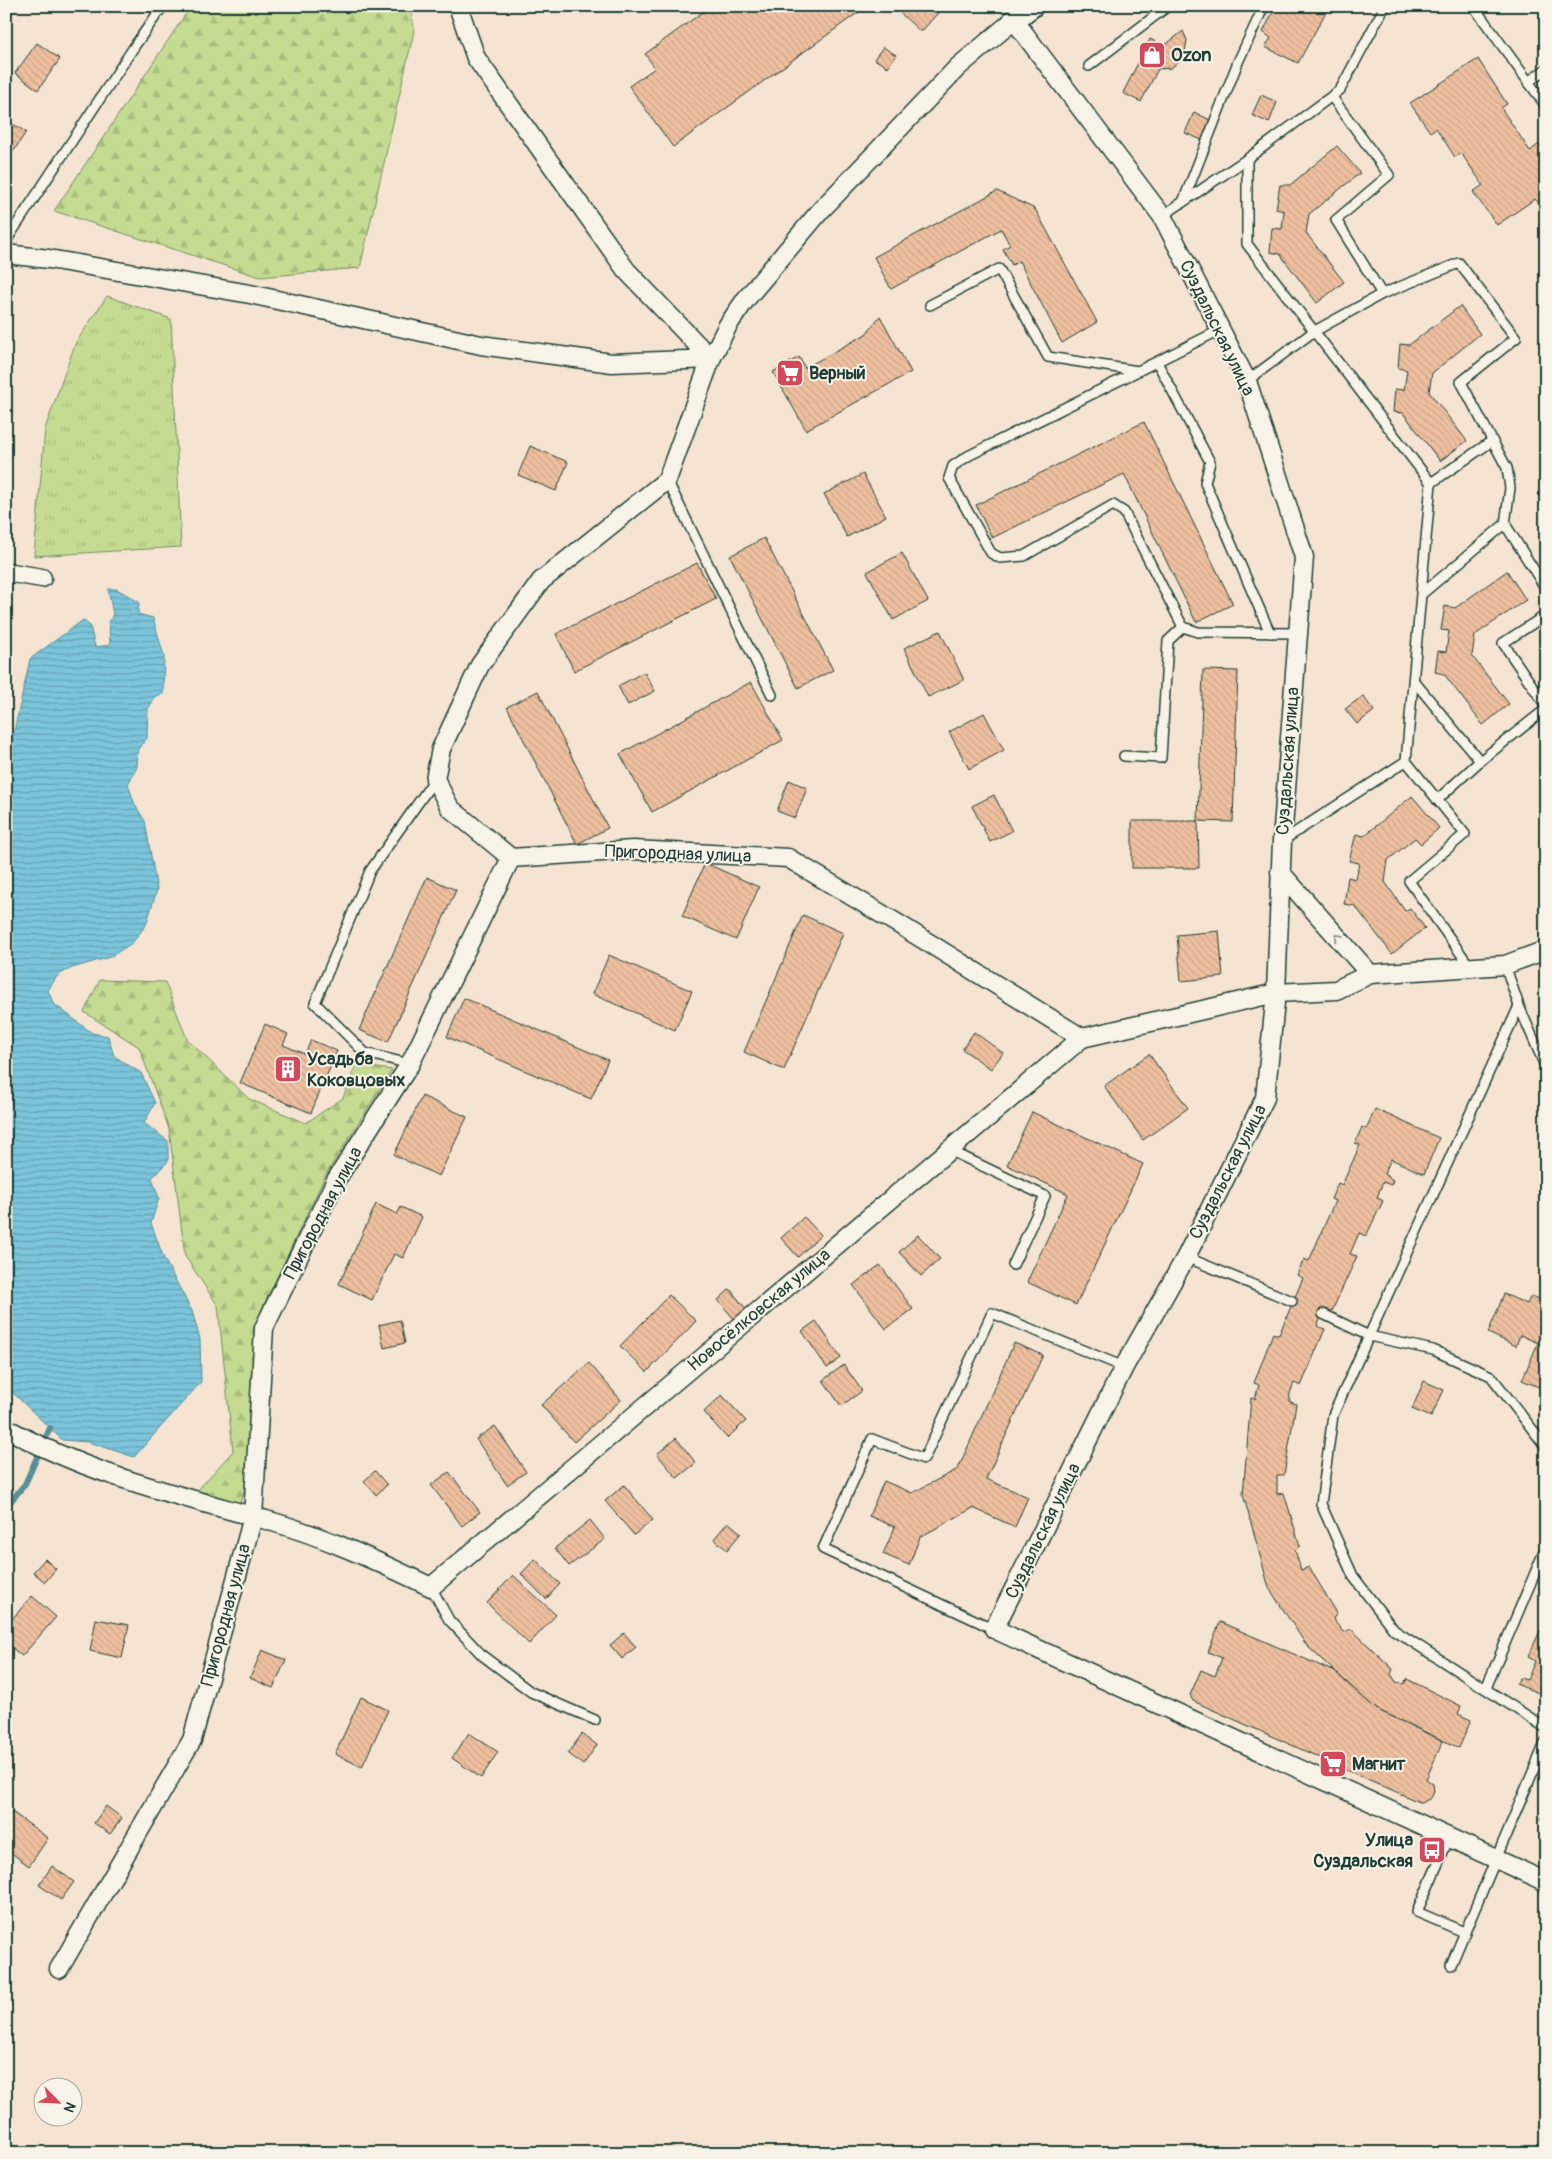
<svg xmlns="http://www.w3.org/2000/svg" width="1552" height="2159" font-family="Pangolin,sans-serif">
  <defs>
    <pattern id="grass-tufts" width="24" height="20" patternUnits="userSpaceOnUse" patternTransform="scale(1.25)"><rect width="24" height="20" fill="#c4db91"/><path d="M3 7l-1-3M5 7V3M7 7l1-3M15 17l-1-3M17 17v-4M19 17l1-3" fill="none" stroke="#a8bd7e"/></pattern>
    <pattern id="forest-firs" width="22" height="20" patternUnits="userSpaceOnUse" patternTransform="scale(1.25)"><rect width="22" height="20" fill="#c4db91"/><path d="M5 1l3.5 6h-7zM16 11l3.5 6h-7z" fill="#a8bd7e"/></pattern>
    <pattern id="water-rules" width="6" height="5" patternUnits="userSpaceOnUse" patternTransform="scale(1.25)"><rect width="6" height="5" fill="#7bc5db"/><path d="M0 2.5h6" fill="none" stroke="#64a1b2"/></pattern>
    <pattern id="building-back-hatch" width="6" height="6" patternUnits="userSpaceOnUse" patternTransform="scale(1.25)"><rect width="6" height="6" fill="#efc09f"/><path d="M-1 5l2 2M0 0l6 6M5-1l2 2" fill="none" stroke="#cca68a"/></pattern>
  </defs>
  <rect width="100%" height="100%" fill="#f5e4d2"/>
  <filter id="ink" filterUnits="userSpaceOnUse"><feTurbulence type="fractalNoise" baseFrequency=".02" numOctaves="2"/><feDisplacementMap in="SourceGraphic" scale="10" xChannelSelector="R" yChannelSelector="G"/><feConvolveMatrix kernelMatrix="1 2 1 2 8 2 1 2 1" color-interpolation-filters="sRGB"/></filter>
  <g filter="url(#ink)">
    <path fill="url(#grass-tufts)" stroke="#728c62" d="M107 296 171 319 181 547 34 556 45 429 75 344Z"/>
    <g fill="url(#forest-firs)" stroke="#728c62">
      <path d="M191 6H411L414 31 360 268 260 277 54 211Z"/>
      <path d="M100 980 165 982 187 1039 249 1099 306 1123 343 1098 356 1065 392 1070 326 1174 260 1313 250 1474 240 1503 196 1492 233 1451 218 1306 185 1256 169 1129 139 1047 84 1012Z"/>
      <path d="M6 2140 23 2153H6Z"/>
    </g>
    <path fill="url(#water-rules)" stroke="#568f98" d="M108 589H117L139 602 138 614 153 618 164 656 163 694 156 696 148 709 147 738 138 749 137 767 128 784 135 805 145 821 157 890 146 925 132 943 110 957 72 968 58 975 48 990 53 1003 92 1033 108 1036 114 1056 141 1073 155 1103 144 1123 168 1141V1161L152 1178 159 1198 151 1223 164 1259 192 1311 200 1339 201 1382 134 1457 88 1442 62 1440 11 1391 6 1392V768L30 659 83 620 90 626 95 647 110 645 109 622 113 614Z"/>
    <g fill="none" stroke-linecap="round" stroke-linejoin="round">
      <path stroke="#568f98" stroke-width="6" d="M6 1507 25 1484 50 1428"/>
    </g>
    <g fill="url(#building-back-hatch)" stroke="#1f3d34">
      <path d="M711 6H867L673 147 629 86 655 68 645 54Z"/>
      <path d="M903 6H944L921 32 898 11Z"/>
      <path d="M1276 6H1329L1298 63 1265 47 1271 38 1263 32Z"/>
      <path d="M1183 31 1187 40 1184 57 1171 68 1158 69 1141 102 1123 93 1150 39 1164 46Z"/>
      <path d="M37 43 60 59 38 90 15 73Z"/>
      <path d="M883 47 896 55 888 67 874 59Z"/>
      <path d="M1478 59 1507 104 1501 108 1530 151 1539 144 1546 153V211L1535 199 1497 225 1473 192 1483 185 1461 153 1455 157 1436 128 1430 132 1410 103Z"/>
      <path d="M1261 95 1277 102 1269 123 1252 115Z"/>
      <path d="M1194 112 1210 120 1202 140 1185 133Z"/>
      <path d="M6 120 26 132 13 152 6 148Z"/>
      <path d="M1337 146 1360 173 1309 214 1306 233 1344 282 1317 303 1280 254 1270 252 1272 228 1282 229 1284 211 1276 209 1280 185H1290Z"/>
      <path d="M997 191 1035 209 1097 322 1062 343 1019 261 1012 265 1003 249 1010 245 1001 229 891 289 874 257Z"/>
      <path d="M1460 306 1480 334 1432 373 1429 392 1467 441 1440 461 1403 413 1393 412 1395 389 1404 390 1407 370 1398 368 1400 344 1409 345Z"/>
      <path d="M880 316 911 372 806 430 773 372 799 357 805 368 866 334Z"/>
      <path d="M1144 422 1233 604 1196 622 1124 474 992 538 976 505Z"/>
      <path d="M530 446 568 462 556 491 518 475Z"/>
      <path d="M863 474 886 516 847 537 824 494Z"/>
      <path d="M764 538 833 670 798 688 730 556Z"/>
      <path d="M902 553 928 601 893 620 867 572Z"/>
      <path d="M697 563 716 599 574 671 556 634Z"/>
      <path d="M1507 571 1526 600 1475 635 1472 656 1509 704 1483 725 1444 674 1435 672 1438 651 1446 652 1449 631 1441 630 1445 606 1455 608Z"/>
      <path d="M940 631 964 680 928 697 904 648Z"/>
      <path d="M1203 670 1238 671 1233 822 1198 821Z"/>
      <path d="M644 672 655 691 628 705 618 686Z"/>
      <path d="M751 682 783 740 652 812 620 754Z"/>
      <path d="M538 691 608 828 577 844 507 707Z"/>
      <path d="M1363 696 1374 711 1357 724 1345 709Z"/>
      <path d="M984 713 1004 750 969 769 949 732Z"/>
      <path d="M789 780 807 788 795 818 777 811Z"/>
      <path d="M994 795 1012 831 990 842 972 806Z"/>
      <path d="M1412 796 1439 828 1421 844 1415 838 1388 860 1385 882 1405 911 1410 908 1425 928 1392 954 1355 906 1344 904 1348 877 1356 879 1359 863 1349 861 1356 834 1364 836Z"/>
      <path d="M1132 821H1198L1199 868H1132Z"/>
      <path d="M705 863 759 887 736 940 682 916Z"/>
      <path d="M427 877 456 890 388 1042 359 1030Z"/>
      <path d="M803 915 843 933 784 1070 744 1052Z"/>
      <path d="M1219 931 1223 977 1181 981 1177 935Z"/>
      <path d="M609 955 692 991 675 1030 592 994Z"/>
      <path d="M464 998 608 1060 591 1099 447 1037Z"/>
      <path d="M265 1024 288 1034 283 1045 305 1054 311 1040 337 1051 311 1113 240 1083Z"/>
      <path d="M974 1032 1003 1053 991 1069 962 1049Z"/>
      <path d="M1149 1054 1188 1108 1143 1140 1104 1086Z"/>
      <path d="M422 1096 467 1117 439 1176 394 1155Z"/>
      <path d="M1375 1109 1439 1138 1424 1174 1391 1159 1384 1174 1393 1180 1391 1185 1383 1182 1377 1197 1383 1201 1366 1236 1359 1233 1350 1254 1357 1256 1332 1311 1325 1309 1317 1326 1325 1329 1301 1386 1294 1383 1290 1393 1289 1401 1296 1404 1284 1475H1277V1494L1284 1493 1300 1546 1295 1550 1301 1570 1309 1567 1337 1613 1333 1619 1343 1632 1351 1629 1393 1669 1391 1674 1396 1682 1404 1684 1407 1679 1461 1706 1458 1714 1471 1720 1459 1748 1376 1709 1307 1646 1269 1588 1243 1494 1251 1398 1255 1399 1259 1385 1254 1383 1273 1333 1279 1335 1303 1278 1297 1275 1304 1259 1309 1261 1335 1201 1331 1199 1338 1183 1342 1185 1360 1145 1355 1143 1362 1127 1366 1129Z"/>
      <path d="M1032 1112 1143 1164 1076 1305 1027 1282 1068 1194 1007 1165Z"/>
      <path d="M376 1204 397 1214 401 1207 422 1217 403 1258 394 1254 372 1300 339 1284Z"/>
      <path d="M804 1217 821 1235 798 1257 781 1238Z"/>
      <path d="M918 1235 940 1259 921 1276 899 1252Z"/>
      <path d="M880 1265 913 1309 886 1329 853 1285Z"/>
      <path d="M730 1289 746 1309 734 1319 718 1300Z"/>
      <path d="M1504 1294 1527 1304 1531 1296 1546 1302V1325L1539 1340 1546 1343V1390L1522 1380 1538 1343 1520 1335 1516 1346 1488 1333Z"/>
      <path d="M669 1295 696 1321 647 1372 620 1346Z"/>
      <path d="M400 1320 405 1343 384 1348 379 1325Z"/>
      <path d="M816 1321 841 1358 827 1368 802 1331Z"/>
      <path d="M1014 1343 1043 1355 986 1479 1028 1497 1015 1527 973 1508 920 1537 909 1565 883 1554 895 1527 869 1516 884 1481 912 1493 958 1469Z"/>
      <path d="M589 1363 621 1400 574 1442 541 1405Z"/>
      <path d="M844 1365 862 1391 841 1406 823 1380Z"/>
      <path d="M1424 1381 1444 1390 1431 1417 1412 1409Z"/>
      <path d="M722 1395 746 1421 727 1438 704 1412Z"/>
      <path d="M495 1426 526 1472 507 1485 476 1439Z"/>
      <path d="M676 1438 696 1463 677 1478 657 1454Z"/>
      <path d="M375 1471 387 1485 376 1495 364 1481Z"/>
      <path d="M449 1472 480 1512 462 1526 431 1485Z"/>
      <path d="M624 1485 653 1520 634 1535 605 1501Z"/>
      <path d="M590 1520 605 1539 569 1566 555 1548Z"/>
      <path d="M728 1522 741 1533 727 1550 714 1539Z"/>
      <path d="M45 1559 56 1569 45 1582 33 1572Z"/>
      <path d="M535 1559 560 1584 546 1599 521 1574Z"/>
      <path d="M513 1575 556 1615 529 1644 487 1603Z"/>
      <path d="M32 1596 56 1617 22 1656 6 1643V1626Z"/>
      <path d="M96 1619 129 1625 122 1658 90 1651Z"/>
      <path d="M1220 1622 1335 1672 1376 1709 1443 1741 1426 1779 1433 1784 1434 1792 1431 1798 1421 1803 1193 1701 1190 1695 1201 1670 1215 1676 1222 1658 1208 1652Z"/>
      <path d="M1540 1631 1546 1632V1696L1516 1684 1520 1678 1527 1680 1535 1661 1528 1657Z"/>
      <path d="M624 1633 636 1647 622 1659 610 1645Z"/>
      <path d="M262 1650 286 1660 273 1688 250 1678Z"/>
      <path d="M361 1697 388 1710 362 1767 335 1754Z"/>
      <path d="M469 1733 498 1752 481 1778 452 1758Z"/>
      <path d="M582 1734 597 1745 583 1765 568 1753Z"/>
      <path d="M106 1806 122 1818 110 1834 94 1823Z"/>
      <path d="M1546 1810V1821L1541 1819Z"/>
      <path d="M12 1812 48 1838 29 1866 6 1849V1820Z"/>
      <path d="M52 1866 74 1882 61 1900 39 1885Z"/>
    </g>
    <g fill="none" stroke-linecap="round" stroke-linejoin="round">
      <g stroke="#1f3d34" stroke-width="12">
        <g id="service">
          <path d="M1474 7 1546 106"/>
          <path d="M1089 66 1168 6"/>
          <path d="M1528 82 1546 69"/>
          <path d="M1332 97 1389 175 1336 220 1382 294"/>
          <path d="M1247 159V244L1431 483 1406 761 1465 834 1409 881 1471 968"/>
          <path d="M1183 202 1238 62 1264 6"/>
          <path d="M1162 216 1247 159 1340 90 1385 6"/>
          <path d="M6 241 136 44 163 6"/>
          <path d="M930 305 999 269 1048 357 1138 371"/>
          <path d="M1220 330 968 456 953 466 949 478 991 553 1000 558 1024 556 1113 505 1124 512 1183 627 1198 632 1298 633"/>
          <path d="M1157 362 1210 462 1205 483 1270 633"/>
          <path d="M1247 381 1313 332 1382 294 1459 263 1516 338 1461 382 1507 468 1510 488 1505 524"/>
          <path d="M667 480 772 695"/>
          <path d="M1431 483 1492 441"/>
          <path d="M1423 593 1505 524 1546 589"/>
          <path d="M1546 615 1503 643 1546 706"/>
          <path d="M1414 681 1480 761"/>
          <path d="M1124 756 1161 758 1168 641 1183 627"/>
          <path d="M1437 800 1480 761 1546 709"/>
          <path d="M1282 841 1406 761"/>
          <path d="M1505 965 1519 1006 1546 1068"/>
          <path d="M1519 1006 1333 1415 1321 1504 1353 1576 1394 1630 1546 1728"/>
          <path d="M410 1064 365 1053 315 1003 370 871 435 779"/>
          <path d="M949 1150 1045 1196 1013 1265"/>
          <path d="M1186 1257 1292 1301"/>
          <path d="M1323 1314 1369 1336 1433 1350 1491 1376 1546 1447"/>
          <path d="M431 1587 449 1620 483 1656 531 1692 595 1720"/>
          <path d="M994 1629 823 1549 872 1439 924 1459 992 1313 1124 1367"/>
          <path d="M1486 1688 1546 1547"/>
          <path d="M1449 1838 1417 1912 1464 1932"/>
          <path d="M1451 1965 1546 1741"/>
        </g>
      </g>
      <g stroke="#1f3d34" stroke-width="21">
        <g id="minor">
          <path d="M6 254 49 259 250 294 481 345 612 363 711 359 626 270 476 58 458 6"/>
          <path d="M6 572 42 578"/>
          <path d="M511 858 450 808 435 779 441 749 480 665 541 581 667 480 711 359 728 325 746 299 821 210 958 67 1014 20 1162 216 1247 381 1304 557 1282 841 1276 993 1265 1098 1186 1257 1124 1367 994 1629 1546 1882"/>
          <path d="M1280 872 1370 974"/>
          <path d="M6 1428C87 1474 177 1495 266 1520 324 1536 377 1561 431 1587L1082 1038 1276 993 1336 990 1370 974 1505 965 1546 950"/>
          <path d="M59 1969 192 1740 253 1517 264 1328 336 1180 410 1064 511 858 633 850 788 858 900 925 1082 1038"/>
        </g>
      </g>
      <g stroke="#1f3d34" stroke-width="25">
        <path id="tertiary" d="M1014 20 1032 6"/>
      </g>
      <use href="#service" stroke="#f7f3e8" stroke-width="9"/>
      <use href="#minor" stroke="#f7f3e8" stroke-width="18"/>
      <use href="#tertiary" stroke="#f7f3e8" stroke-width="21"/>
    </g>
    <defs><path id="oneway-chevron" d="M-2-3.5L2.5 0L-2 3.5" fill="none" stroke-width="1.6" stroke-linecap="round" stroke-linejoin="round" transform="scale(1.25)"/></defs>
    <use stroke="#8b988e" href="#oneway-chevron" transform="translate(1338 937) rotate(-131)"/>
  </g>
  <defs>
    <g id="shop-square" transform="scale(1.4375)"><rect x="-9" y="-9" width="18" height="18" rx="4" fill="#d1495b" stroke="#f7f3e8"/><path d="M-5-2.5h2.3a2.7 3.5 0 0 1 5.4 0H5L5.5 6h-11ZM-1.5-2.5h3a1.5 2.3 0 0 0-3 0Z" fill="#fff"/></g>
    <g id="supermarket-square" transform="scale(1.4375)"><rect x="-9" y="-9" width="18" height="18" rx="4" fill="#d1495b" stroke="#f7f3e8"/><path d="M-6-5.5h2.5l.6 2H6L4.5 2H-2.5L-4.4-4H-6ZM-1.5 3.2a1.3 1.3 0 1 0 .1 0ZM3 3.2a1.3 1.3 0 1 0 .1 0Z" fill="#fff"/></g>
    <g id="building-square" transform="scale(1.4375)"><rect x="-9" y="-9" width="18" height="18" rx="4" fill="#d1495b" stroke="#f7f3e8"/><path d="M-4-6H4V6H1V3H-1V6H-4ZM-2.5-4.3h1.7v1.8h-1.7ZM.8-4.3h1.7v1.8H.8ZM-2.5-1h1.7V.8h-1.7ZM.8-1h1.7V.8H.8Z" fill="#fff"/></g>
    <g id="bus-square" transform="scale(1.4375)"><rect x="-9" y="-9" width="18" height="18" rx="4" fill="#d1495b" stroke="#f7f3e8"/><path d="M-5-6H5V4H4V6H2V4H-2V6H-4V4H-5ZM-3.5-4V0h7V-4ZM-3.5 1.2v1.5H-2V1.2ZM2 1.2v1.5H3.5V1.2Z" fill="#fff"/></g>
  </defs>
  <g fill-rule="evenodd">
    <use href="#shop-square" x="1152" y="55"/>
    <use href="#supermarket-square" x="790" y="373"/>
    <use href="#building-square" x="288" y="1069"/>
    <use href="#supermarket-square" x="1333" y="1764"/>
    <use href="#bus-square" x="1432" y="1850"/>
  </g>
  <g text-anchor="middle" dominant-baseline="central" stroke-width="4" stroke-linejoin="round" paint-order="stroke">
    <g font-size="18" font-weight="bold" fill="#1f3d34" stroke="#f7f3e8" text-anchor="start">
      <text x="1171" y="55">Ozon</text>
      <text x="809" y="373">Верный</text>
      <text x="307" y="1059">Усадьба<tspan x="307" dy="21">Коковцовых</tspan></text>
      <text x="1352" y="1764">Магнит</text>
      <text x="1413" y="1840" text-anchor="end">Улица<tspan x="1413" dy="21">Суздальская</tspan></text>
    </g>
    <g font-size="18" fill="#1f3d34" stroke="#f7f3e8">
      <text transform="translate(1217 328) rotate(64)">Суздальская улица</text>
      <text transform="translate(1288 761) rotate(-86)">Суздальская улица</text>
      <text transform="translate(678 854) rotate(2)">Пригородная улица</text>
      <text transform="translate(1228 1172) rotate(-63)">Суздальская улица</text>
      <text transform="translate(323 1213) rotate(-62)">Пригородная улица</text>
      <text transform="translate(759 1310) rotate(-40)">Новосёлковская улица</text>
      <text transform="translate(1043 1531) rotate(-64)">Суздальская улица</text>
      <text transform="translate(226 1615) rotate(-75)">Пригородная улица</text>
    </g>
  </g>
  <rect width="1552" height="2159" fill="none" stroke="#f7f3e8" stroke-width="25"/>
  <rect x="12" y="12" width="1527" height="2134" fill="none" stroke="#1f3d34" stroke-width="2" filter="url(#ink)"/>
  <g transform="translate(58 2102) rotate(114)"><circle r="24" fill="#f7f3e8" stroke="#a1aaa0"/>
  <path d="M0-4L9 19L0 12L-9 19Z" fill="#d1495b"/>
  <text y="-8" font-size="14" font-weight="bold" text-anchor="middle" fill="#1f3d34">N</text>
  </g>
</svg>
